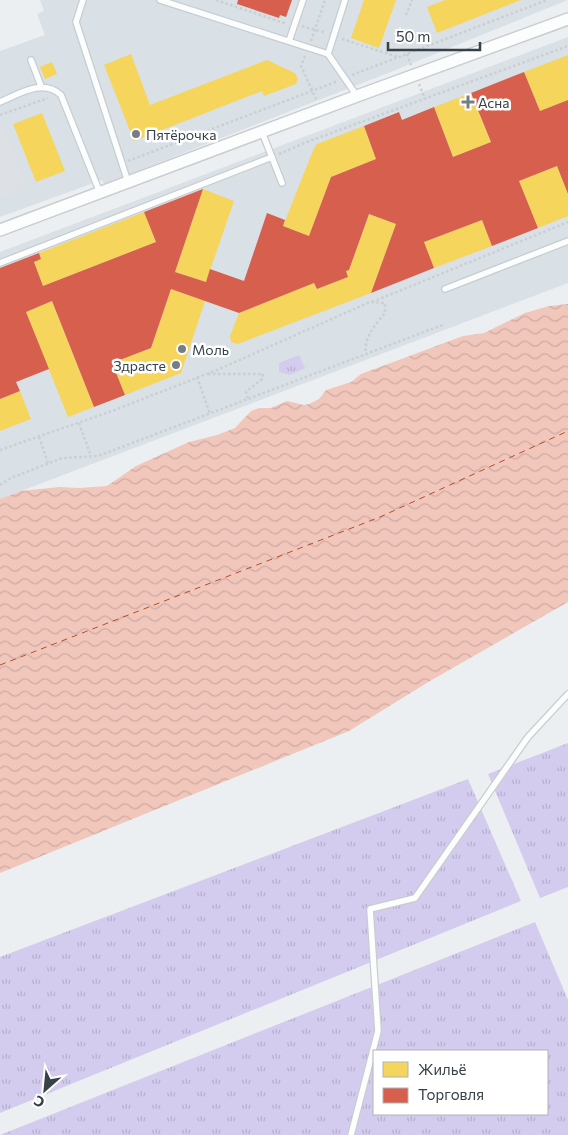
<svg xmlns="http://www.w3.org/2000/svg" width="568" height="1135" font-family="Commissioner,sans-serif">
  <defs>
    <pattern id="grass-tufts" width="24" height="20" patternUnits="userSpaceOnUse" patternTransform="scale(1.25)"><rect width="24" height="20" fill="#d3ccee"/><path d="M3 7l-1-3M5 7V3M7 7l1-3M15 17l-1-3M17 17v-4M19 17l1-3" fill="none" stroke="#b6b0ce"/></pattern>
    <pattern id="water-waves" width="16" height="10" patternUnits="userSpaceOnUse" patternTransform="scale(1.25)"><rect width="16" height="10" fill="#f1c6bb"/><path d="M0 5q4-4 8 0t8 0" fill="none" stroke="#cfaba2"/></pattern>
  </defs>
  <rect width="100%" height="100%" fill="#eceff2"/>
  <g fill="#d9e0e6">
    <path d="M40 0H568L388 73 104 184 102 180 0 217V51L45 35 37 14 44 11Z"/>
    <path d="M568 37V283L0 499V252Z"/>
  </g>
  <g fill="url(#grass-tufts)" fill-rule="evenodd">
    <path d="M299 355 305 368 290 375 279 372V363Z"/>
    <path d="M568 743V887L540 898 488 774Z"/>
    <path d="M468 779 521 901 0 1113V957Z"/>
    <path d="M535 922 568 1000V1135H0ZM374 1051H547V1114H374Z"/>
  </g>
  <path fill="#dde0e4" d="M2 123 28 187 0 198V124Z"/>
  <path fill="url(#water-waves)" d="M568 304V602L430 681 349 731 0 873V499L21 491 59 487 79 488 107 486 136 466 189 442 217 435 235 428 251 411 260 408H271L287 401 304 405 309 404 319 399 326 390 351 382 361 374 463 336 484 333 525 313 549 306Z"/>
  <g fill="#f6d55c">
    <path d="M364 0H396L379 48 351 38Z"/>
    <path d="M445 0H521L437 33 427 7Z"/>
    <path d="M131 54 150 105 267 60 295 73 298 79 296 84 264 96 262 91 134 141 104 65Z"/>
    <path d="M568 55V100L540 111 524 72Z"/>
    <path d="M52 62 57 74 45 79 40 67Z"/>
    <path d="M471 93 491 142 453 157 434 107Z"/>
    <path d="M42 113 65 171 36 182 13 124Z"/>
    <path d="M364 126 376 159 331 177 309 236 283 226 314 148 317 144Z"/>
    <path d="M557 166 568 194V216L538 228 519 181Z"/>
    <path d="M203 189 234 201 206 282 175 272Z"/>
    <path d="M144 212 156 242 43 286 34 262 41 259 39 253Z"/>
    <path d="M369 214 396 224 371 293 238 344 231 342 230 336 239 313 314 283 317 289 348 277 346 271 349 270Z"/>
    <path d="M482 220 492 246 434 268 424 242Z"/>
    <path d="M171 289 205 301 181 373 125 395 112 363 151 348Z"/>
    <path d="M52 301 94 407 68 417 26 312Z"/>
    <path d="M20 391 31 419 0 431V399Z"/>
  </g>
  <g fill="#d6604d">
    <path d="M238 0H292L286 17 280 15 279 18 237 4Z"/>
    <path d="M524 72 540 111 568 100V194L557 166 519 181 538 228 492 246 482 220 424 242 434 268 371 293 396 224 369 214 349 270 346 271 348 277 317 289 314 283 239 313 171 289 151 348 112 363 125 395 94 407 52 301 26 312 49 369 16 382 20 391 0 399V268L39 253 41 259 34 262 43 286 156 242 144 212 203 189 175 272 206 282 210 269 244 281 267 213 285 220 283 226 309 236 331 177 376 159 364 126 399 112 402 120 434 107 453 157 491 142 471 93Z"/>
  </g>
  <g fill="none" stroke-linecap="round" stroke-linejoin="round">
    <path stroke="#b84c2c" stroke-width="1" stroke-dasharray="6 5" stroke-linecap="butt" d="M0 665 380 517 568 431"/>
    <g stroke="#c9cdd0" stroke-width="8">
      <g id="service">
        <path d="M83 0 76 22 128 182"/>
        <path d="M160 0 328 54 357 96"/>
        <path d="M289 41 303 0"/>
        <path d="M328 54 345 0"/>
        <path d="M31 60 41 86"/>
        <path d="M0 102C19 94 43 78 61 95L100 193"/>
        <path d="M262 132 282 183"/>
        <path d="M0 263 272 157"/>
        <path d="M445 289 568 241"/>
        <path d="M351 1135 378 1031 370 909 415 898 528 737 568 694"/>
      </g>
    </g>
    <g stroke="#c9cdd0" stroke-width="14">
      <path id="minor" d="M0 230 357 96 568 19"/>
    </g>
    <g stroke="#cacfd2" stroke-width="2.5" stroke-dasharray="2.5 2.5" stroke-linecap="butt">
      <path d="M216 0 287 24"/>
      <path d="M406 15 412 0"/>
      <path d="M302 26 326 33"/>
      <path d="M342 39 398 57"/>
      <path d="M311 41 325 0"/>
      <path d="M407 54 411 65"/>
      <path d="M305 56 301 66 316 99"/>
      <path d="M352 75 547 0"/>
      <path d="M419 84 425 99"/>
      <path d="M0 115 48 98"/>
      <path d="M279 154 307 142 568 46"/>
      <path d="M128 161 338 81"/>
      <path d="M372 302 568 222"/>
      <path d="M208 374H263L262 379 246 392 248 399"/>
      <path d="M197 377 210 414"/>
      <path d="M79 423 91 456"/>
      <path d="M39 437 48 463"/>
      <path d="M0 450 112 411 217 370 370 302 385 303V313C376 324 363 338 366 354"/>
      <path d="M0 485 11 478 62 458 98 456 445 324"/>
    </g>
    <use href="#service" stroke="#fcfdfd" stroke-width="5.5"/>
    <use href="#minor" stroke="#fcfdfd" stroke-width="11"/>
  </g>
  <g fill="#767e84" stroke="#fff" stroke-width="2">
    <path d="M465.5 94.5h5v5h5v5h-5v5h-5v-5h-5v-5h5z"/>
    <circle cx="136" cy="134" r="5"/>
    <circle cx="182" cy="349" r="5"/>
    <circle cx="176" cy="365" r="5"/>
  </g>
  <g text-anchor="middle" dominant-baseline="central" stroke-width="5" stroke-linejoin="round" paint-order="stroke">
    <g font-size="14" fill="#374148" stroke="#fff" text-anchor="start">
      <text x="478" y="102">Асна</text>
      <text x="146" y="134">Пятёрочка</text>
      <text x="192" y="349">Моль</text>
      <text x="166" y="365" text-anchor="end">Здрасте</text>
    </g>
  </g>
  <rect x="373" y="1050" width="175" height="65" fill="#ffffff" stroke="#afb3b6"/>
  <rect x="383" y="1062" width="25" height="15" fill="#f6d55c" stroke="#afb3b6"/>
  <text x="418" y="1075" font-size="15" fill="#374148">Жильё</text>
  <rect x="383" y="1088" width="25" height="15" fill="#d6604d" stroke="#afb3b6"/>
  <text x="418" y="1100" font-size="15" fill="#374148">Торговля</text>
  <g transform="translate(45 1090) rotate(207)" stroke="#ffffff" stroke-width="4" paint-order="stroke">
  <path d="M0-4L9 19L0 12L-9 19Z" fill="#374148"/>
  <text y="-8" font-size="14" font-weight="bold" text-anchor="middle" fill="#374148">С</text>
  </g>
  <path d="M388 42v8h92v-8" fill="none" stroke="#374148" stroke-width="2.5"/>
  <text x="396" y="42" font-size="15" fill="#374148" stroke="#ffffff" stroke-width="4" paint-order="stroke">50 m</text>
</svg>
